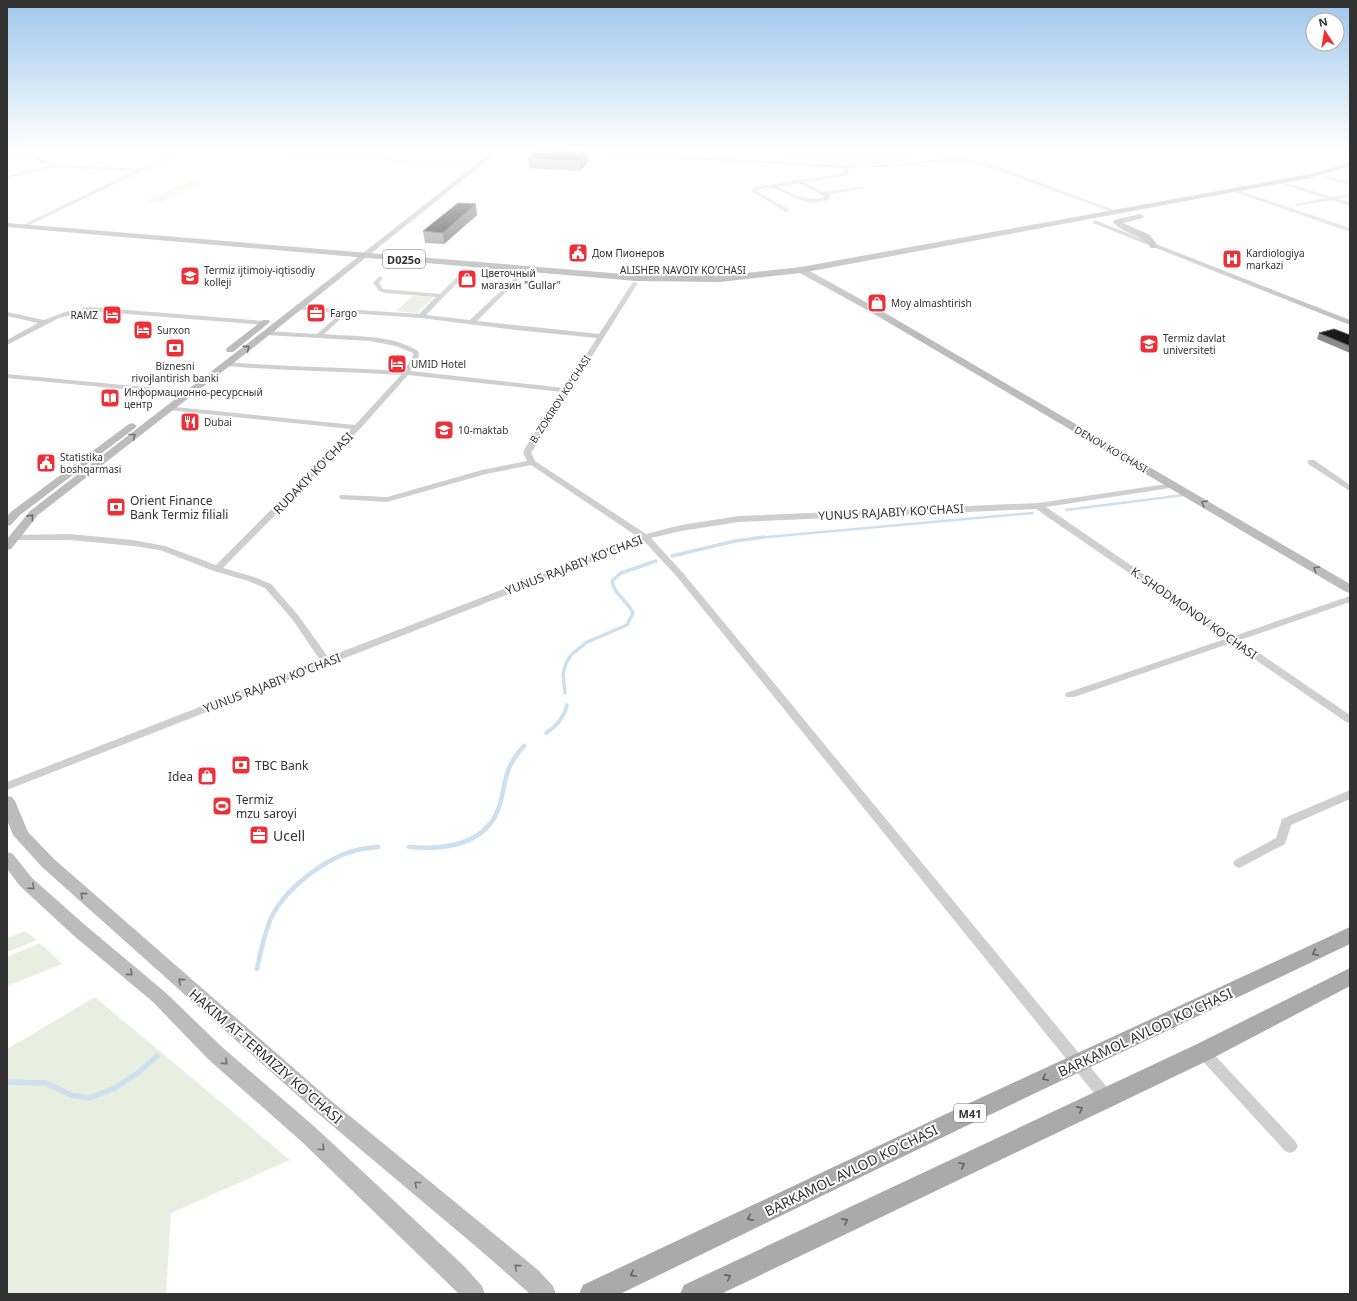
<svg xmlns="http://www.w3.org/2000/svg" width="1357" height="1301" font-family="'Noto Sans',sans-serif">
  <rect width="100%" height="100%" fill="#fff"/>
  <g fill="#e8efe0">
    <path d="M638 151H967L887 164H857Z"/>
    <path d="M189 181 202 182 183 191 169 190Z"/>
    <path d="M167 191 181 192 161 202 147 201Z"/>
    <path d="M413 296 434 297 417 313 396 311Z"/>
    <path d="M25 931 37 940 7 952V938Z"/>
    <path d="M40 943 62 964 7 986V957Z"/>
    <path d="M95 997 290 1160 171 1213 166 1294H7V1049Z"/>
  </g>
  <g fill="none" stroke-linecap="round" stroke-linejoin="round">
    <g stroke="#cce0ef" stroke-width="2.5">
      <path d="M1066 510 1184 495"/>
      <path d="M757 538 1033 513"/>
    </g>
    <g stroke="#cce0ef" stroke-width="3.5">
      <path d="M672 556 735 541 764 537"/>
      <path d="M565 693 563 674 566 663 571 655 587 642 627 625 633 613C627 600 614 594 612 581L621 573 656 561"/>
      <path d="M546 733C557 726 564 718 567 705"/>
    </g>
    <g stroke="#cce0ef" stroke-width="4.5">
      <path d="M409 847C446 850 488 845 500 804 507 778 504 768 524 746"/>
      <path d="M257 969C261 951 264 933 272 916 287 887 325 858 357 850 364 848 371 848 378 847"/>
    </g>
    <path stroke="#cce0ef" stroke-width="5.5" d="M7 1082 46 1083 71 1095 89 1098 115 1088 138 1073 157 1056"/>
    <g fill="#cfcfcf" fill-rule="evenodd">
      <path d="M178 151H183L23 228 18 227 135 171 54 167 7 178V176L50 166 32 157 7 159V157L32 154 55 165 140 169Z"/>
      <path d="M263 151H283L471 165 469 166 265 152Z"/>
      <path d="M577 151H600L851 166 904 164 939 159H965L990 164 1117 211 1112 212 987 166 965 161H939L904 166 848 168 849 171 845 176 804 182 823 192 862 187 864 188 828 195 830 197V199C822 202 815 203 808 202 791 199 773 181 756 191L788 209 789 210 786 212 751 191 756 187 842 174 845 171 843 168 579 152ZM799 183 825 197C808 203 793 194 778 187Z"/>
      <path d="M1327 176 1350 182V184L1325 178Z"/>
      <path d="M1285 183 1333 197 1350 194V196L1338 199 1350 202V206L1332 200 1296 206V204L1326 198 1285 185Z"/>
      <path d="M1234 189 1350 228V232L1232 191Z"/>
      <path d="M465 269 470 270 426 315 470 320 521 272 523 273V275L477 321 599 334 633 282 638 283 531 453 535 461 646 534 681 525 739 516 1038 503 1174 483H1177V487L1046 507 1234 636 1350 596V602L1240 640 1350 715V723L1346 722 1231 643 1074 697H1066L1065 695 1066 693 1225 639 1036 509 739 522 681 531 651 538 684 574 1111 1092 1113 1097 1111 1102 1106 1104 1101 1102 678 578 644 541 7 790V782L320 660 292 619 265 588 248 581 214 571 160 550 133 546 70 540H14L10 537 11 535 70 534 133 540 165 546 216 565 351 429 168 410H165V406L355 425 401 375C343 371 285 371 227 366L224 364 227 362C286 367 345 367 404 371L413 356V353L396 346 370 341 266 335 263 333 266 331 317 334 341 313 296 309 295 308 298 306 419 314 436 297 385 293 379 291 373 283 380 276 383 278 379 283 383 289 440 294ZM347 313 421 318 516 330 597 338 564 388 410 371 419 356 418 351C391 334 355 337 324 334ZM408 375 562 392 525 448 523 453 527 461 482 470 387 497 343 495H340L339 497 340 499 387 502 486 474 531 465 638 537 328 657 298 615 271 584 254 577 223 568 360 429Z"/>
      <path d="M89 307 264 321 267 323 264 325 89 311 59 318 7 345V340L38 323 7 316V312L44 320 65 312Z"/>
      <path d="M7 374 176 390 180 392 176 394 7 378Z"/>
      <path d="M1308 460H1314L1350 485V491L1308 464Z"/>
      <path d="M1350 790V799L1291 825 1285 844 1243 866 1239 868 1235 866 1233 863 1235 860 1276 838 1282 819Z"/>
      <path d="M1203 1046 1208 1048 1295 1141 1298 1146 1295 1151 1290 1153 1285 1151 1198 1056 1196 1052 1198 1048Z"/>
    </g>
    <g fill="#bcbcbc" fill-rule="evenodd">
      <path d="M493 151H499L258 344 38 515 11 549 7 550V539L30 511 252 340Z"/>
      <path d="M1093 221H1097L1350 320V325L1093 223Z"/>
      <path d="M798 268H804L875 307 1350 584V593L1346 592 869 311 798 272Z"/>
      <path d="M263 320H269L270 322 233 352H227L226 350 227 348Z"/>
      <path d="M132 423 137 426 135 428 20 515 11 525 7 526V516L12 511 129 424Z"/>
      <path d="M7 796 12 797 15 801 28 832 54 859 329 1099 538 1270 553 1286 556 1294H530L486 1255 315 1111 42 867 13 835 7 820Z"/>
      <path d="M7 852 13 854 32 878 85 925 165 992 222 1047 316 1128 464 1266 482 1286 485 1294H459L302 1142 208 1059 153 1002 73 935 20 886 7 869Z"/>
    </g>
    <g fill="#aaa" fill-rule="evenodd">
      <path d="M1350 162V166L1310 178 801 273 720 282 636 281 7 227V223L636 275 720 276 801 267 1310 174Z"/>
      <path d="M1140 214 1144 216 1143 218 1123 223 1150 235 1158 246 1157 248H1151C1142 233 1124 235 1113 222L1114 220Z"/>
      <path d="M1350 927V944L964 1127 620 1294H579L583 1285 948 1113Z"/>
      <path d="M1350 968V986L1211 1059 721 1294H680L684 1285 1195 1045Z"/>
    </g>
  </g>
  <g fill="#8c8c8c">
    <path d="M588 152V162L580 171 529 168 528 158Z"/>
    <path d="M477 215 444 244 425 243 423 231Z"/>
    <path d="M1319 333 1350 335V353L1317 339Z"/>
  </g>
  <g fill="#5e5e5e">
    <path d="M588 152V162L580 171 579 161Z"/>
    <path d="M476 204 477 215 444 244 443 233Z"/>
  </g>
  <g fill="#191919" stroke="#5e5e5e">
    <path d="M538 151H562L588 152 579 161 528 158Z"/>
    <path d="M458 203 476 204 443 233 423 231Z"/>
    <path d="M1334 329 1350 335V346L1319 333Z"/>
  </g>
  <defs><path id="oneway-chevron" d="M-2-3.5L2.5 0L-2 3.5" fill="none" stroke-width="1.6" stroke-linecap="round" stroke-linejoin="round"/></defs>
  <g stroke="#707070">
    <use href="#oneway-chevron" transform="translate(247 348) rotate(-37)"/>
    <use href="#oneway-chevron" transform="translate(133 436) rotate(-39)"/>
    <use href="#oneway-chevron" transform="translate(1204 503) rotate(-150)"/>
    <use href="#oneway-chevron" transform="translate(31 517) rotate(-48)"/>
    <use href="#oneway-chevron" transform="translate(1316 569) rotate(-150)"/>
    <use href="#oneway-chevron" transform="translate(32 887) rotate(42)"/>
    <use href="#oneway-chevron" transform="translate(83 895) rotate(-139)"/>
    <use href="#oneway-chevron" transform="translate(130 973) rotate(40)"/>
    <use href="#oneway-chevron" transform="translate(181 981) rotate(-139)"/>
    <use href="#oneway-chevron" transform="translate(225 1062) rotate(41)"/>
    <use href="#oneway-chevron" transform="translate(322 1148) rotate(43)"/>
    <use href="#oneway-chevron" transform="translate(417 1184) rotate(-141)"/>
    <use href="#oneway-chevron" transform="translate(517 1267) rotate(-139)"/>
  </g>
  <g stroke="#626262">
    <use href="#oneway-chevron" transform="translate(1315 953) rotate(155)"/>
    <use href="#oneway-chevron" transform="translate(1045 1078) rotate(155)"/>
    <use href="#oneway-chevron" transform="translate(1080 1109) rotate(-25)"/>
    <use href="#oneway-chevron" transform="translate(962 1165) rotate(-25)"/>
    <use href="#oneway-chevron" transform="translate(750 1218) rotate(154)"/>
    <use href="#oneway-chevron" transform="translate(845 1221) rotate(-26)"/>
    <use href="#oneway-chevron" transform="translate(633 1274) rotate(154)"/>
    <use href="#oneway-chevron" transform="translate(728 1277) rotate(-26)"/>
  </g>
  <linearGradient id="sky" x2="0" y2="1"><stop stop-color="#9dc6eb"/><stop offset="0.45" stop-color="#fff"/><stop offset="1" stop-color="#fff" stop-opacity="0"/></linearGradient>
  <rect width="1357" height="333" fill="url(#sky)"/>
  <defs>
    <g id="civic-square" transform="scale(1)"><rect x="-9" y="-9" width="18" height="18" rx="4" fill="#ee2f37" stroke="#fff"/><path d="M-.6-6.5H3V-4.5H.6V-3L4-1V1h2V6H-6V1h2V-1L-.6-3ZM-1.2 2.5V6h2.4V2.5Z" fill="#fff"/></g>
    <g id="hospital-square" transform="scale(1)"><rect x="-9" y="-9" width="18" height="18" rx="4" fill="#ee2f37" stroke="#fff"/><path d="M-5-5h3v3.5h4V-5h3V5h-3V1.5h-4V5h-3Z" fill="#fff"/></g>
    <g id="university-square" transform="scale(1)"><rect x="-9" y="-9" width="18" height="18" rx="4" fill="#ee2f37" stroke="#fff"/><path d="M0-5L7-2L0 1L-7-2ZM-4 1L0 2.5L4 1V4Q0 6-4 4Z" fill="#fff"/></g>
    <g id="shop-square" transform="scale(1)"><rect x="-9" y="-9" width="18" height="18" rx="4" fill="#ee2f37" stroke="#fff"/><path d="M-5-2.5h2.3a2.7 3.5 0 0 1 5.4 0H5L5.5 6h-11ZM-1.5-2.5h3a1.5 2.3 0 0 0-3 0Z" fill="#fff"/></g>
    <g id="office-square" transform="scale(1)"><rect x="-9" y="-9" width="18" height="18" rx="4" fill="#ee2f37" stroke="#fff"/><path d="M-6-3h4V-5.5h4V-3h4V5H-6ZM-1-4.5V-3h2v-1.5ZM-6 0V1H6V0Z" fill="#fff"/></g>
    <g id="hotel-square" transform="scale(1)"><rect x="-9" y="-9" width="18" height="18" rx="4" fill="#ee2f37" stroke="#fff"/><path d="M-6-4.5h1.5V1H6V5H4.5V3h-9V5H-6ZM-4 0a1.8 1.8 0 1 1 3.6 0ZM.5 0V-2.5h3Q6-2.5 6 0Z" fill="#fff"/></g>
    <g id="bank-square" transform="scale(1)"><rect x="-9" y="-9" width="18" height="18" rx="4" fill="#ee2f37" stroke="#fff"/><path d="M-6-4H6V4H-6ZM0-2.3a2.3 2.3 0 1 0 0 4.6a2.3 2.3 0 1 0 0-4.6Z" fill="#fff"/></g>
    <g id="library-square" transform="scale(1)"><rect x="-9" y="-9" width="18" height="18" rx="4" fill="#ee2f37" stroke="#fff"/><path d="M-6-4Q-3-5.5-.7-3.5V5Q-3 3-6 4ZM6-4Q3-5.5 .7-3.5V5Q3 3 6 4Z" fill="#fff"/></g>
    <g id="restaurant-square" transform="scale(1)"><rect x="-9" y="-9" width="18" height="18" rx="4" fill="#ee2f37" stroke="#fff"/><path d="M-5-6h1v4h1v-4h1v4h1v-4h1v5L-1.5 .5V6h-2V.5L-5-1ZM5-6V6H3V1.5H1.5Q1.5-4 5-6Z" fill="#fff"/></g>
    <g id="school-square" transform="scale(1)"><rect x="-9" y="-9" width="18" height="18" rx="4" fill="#ee2f37" stroke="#fff"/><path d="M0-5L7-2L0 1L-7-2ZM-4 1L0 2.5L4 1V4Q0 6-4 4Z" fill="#fff"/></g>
    <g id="stadium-square" transform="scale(1)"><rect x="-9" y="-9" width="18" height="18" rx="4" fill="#ee2f37" stroke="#fff"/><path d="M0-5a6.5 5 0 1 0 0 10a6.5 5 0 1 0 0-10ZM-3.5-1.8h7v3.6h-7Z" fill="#fff"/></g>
  </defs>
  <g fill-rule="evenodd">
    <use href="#civic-square" x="578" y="253"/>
    <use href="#hospital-square" x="1232" y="259"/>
    <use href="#university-square" x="190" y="276"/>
    <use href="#shop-square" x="467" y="279"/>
    <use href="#shop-square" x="877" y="303"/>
    <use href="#office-square" x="316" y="313"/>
    <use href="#hotel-square" x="112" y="315"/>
    <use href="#hotel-square" x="143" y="330"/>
    <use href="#university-square" x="1149" y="344"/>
    <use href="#bank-square" x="175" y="348"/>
    <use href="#hotel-square" x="397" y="364"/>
    <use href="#library-square" x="110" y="398"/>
    <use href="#restaurant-square" x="190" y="422"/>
    <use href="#school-square" x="444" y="430"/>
    <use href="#civic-square" x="46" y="463"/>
    <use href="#bank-square" x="116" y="507"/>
    <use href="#bank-square" x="241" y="765"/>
    <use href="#shop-square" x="207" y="776"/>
    <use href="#stadium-square" x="222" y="806"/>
    <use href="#office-square" x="259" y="835"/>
  </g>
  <g text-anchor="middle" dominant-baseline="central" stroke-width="4" stroke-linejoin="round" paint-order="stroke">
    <g font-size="10" fill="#323232" stroke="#fff" text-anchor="start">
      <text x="592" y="253">Дом Пионеров</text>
      <text x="1246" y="253">Kardiologiya<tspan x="1246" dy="12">markazi</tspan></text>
      <text x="204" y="270">Termiz ijtimoiy-iqtisodiy<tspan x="204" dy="12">kolleji</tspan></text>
      <text x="481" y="273">Цветочный<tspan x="481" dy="12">магазин "Gullar"</tspan></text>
      <text x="891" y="303">Moy almashtirish</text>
      <text x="330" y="313">Fargo</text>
      <text x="98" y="315" text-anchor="end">RAMZ</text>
      <text x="157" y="330">Surxon</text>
      <text x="1163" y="338">Termiz davlat<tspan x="1163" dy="12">universiteti</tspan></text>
      <text x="411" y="364">UMID Hotel</text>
      <text x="175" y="366" text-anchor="middle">Biznesni<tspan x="175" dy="12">rivojlantirish banki</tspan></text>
      <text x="124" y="392">Информационно-ресурсный<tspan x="124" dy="12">центр</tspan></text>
      <text x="204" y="422">Dubai</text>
      <text x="458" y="430">10-maktab</text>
      <text x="60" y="457">Statistika<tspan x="60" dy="12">boshqarmasi</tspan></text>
    </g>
    <g font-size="10" fill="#323232" stroke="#fff">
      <text x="683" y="270">ALISHER NAVOIY KO’CHASI</text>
      <text transform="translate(560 399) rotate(-57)">B. ZOKIROV KO'CHASI</text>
      <text transform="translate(1111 449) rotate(30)">DENOV KO'CHASI</text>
    </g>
    <g fill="#fff" stroke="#707070" stroke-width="1">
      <rect x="383" y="250" width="42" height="18" rx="3"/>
      <rect x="954" y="1104" width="32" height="18" rx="3"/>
    </g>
    <g font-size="11" font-weight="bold" fill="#323232">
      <text x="404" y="259">D025o</text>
      <text x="970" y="1113">M41</text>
    </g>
    <g font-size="12" fill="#323232" stroke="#fff">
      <text transform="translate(313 473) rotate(-46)">RUDAKIY KO'CHASI</text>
      <text transform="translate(891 512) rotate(-3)">YUNUS RAJABIY KO'CHASI</text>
      <text transform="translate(574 565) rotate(-21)">YUNUS RAJABIY KO'CHASI</text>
      <text transform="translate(1194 613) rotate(35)">K. SHODMONOV KO'CHASI</text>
      <text transform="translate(272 683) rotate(-21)">YUNUS RAJABIY KO'CHASI</text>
    </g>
    <g font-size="12" fill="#323232" stroke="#fff" text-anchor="start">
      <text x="130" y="500">Orient Finance<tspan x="130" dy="14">Bank Termiz filiali</tspan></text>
      <text x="255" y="765">TBC Bank</text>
      <text x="193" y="776" text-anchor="end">Idea</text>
      <text x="236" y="799">Termiz<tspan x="236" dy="14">mzu saroyi</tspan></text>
    </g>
    <g font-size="14" fill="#323232" stroke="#fff" text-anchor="start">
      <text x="273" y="835">Ucell</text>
    </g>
    <g font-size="14" fill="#323232" stroke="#fff">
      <text transform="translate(1145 1032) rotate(-25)">BARKAMOL AVLOD KO'CHASI</text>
      <text transform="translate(266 1056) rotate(41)">HAKIM AT-TERMIZIY KO'CHASI</text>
      <text transform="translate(851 1170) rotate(-26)">BARKAMOL AVLOD KO'CHASI</text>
    </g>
  </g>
  <rect width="1357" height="1301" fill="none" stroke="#323232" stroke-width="16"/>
  <g transform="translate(1325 32) rotate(348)"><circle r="19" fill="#ffffff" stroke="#adadad"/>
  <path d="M0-3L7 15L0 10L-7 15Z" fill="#ee2f37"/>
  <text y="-6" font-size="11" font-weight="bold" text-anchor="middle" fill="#323232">N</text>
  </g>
</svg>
